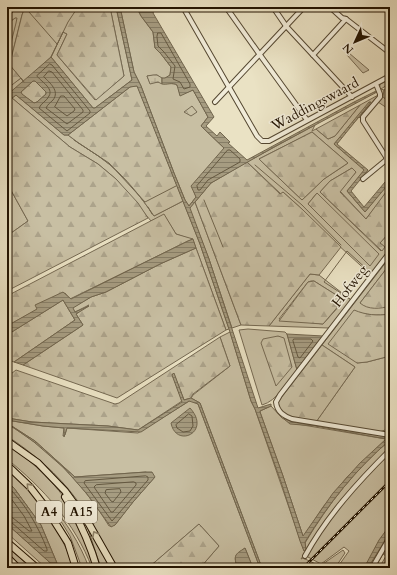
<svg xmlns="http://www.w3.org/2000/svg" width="397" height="575" font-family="Cardo,serif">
  <defs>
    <pattern id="forest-firs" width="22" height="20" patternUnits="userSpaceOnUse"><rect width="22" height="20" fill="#c8bfa3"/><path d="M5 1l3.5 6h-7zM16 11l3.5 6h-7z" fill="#aca38b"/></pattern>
    <pattern id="wetland-marsh" width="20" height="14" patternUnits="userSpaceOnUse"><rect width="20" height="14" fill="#c8bfa3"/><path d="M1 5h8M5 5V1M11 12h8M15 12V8" fill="none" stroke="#aca38b"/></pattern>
    <pattern id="park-crowns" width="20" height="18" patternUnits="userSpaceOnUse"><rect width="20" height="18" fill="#c8bfa3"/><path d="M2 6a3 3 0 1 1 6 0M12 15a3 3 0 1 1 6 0" fill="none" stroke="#aca38b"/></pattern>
    <pattern id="water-rules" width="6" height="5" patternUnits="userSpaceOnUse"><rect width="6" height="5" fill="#a69c81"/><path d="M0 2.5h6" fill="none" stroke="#877e67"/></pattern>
  </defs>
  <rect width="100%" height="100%" fill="#eae2c4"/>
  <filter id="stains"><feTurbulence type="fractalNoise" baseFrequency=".005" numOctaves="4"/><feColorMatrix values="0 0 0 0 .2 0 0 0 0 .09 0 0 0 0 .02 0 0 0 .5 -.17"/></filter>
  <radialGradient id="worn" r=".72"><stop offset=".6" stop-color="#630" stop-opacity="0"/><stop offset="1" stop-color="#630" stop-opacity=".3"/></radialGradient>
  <g fill="#c8bfa3" stroke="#756952" fill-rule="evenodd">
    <path d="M13 7H25L22 15 7 75V59L16 18 9 22 7 21V13Z"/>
    <path d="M110 7H116L132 80 95 108H93L51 57 63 32 67 34 57 55 95 100 124 76Z"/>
    <path d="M120 7H141L139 12 141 16 153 32 155 48 161 54 171 67 170 75C165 80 162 79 157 75L147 76 150 83C158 81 167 83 175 84L178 86 180 95 193 90 208 117 201 126 225 149 192 186 196 197 189 206 185 200 174 173 141 86 134 72Z"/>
    <path d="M21 78 24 82 7 95V87H8Z"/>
    <path d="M390 79V83L381 89 384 90 383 97 390 102V110L378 102 380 84Z"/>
    <path d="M380 94 379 97 361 119 359 117 334 144 365 170 347 191 365 212 386 186 390 189V195L386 193 366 219 340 191 356 172 352 168 330 181 320 192 381 251 385 247 380 243 387 235 390 237V250L371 275 325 233 303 210 283 192 281 194 247 162 315 125 312 131 316 129 328 139 335 136 360 105ZM312 132 348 163 324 179 302 200 259 159ZM316 194 370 265 308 204Z"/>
    <path d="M16 95 64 135H68C81 146 96 153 109 164 126 178 141 197 154 216L183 201 200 244 229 329 226 330 193 240 176 234 164 215 151 221 116 179 98 164 70 147 12 98Z"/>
    <path d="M7 183 28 221 7 236Z"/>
    <path d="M195 202 241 325 232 328 209 259 189 208Z"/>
    <path d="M390 257V264L360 303 390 306V314C377 316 366 315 354 311L357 363 367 362 390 356V431L385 430 379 432 390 433V434L316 422 355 367 322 345Z"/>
    <path d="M310 274 319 275 351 300 329 328 269 326ZM311 281H314L341 298V304L323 324 279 319 308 282Z"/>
    <path d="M248 329 285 332 287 334 297 370C287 382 277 401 262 405L239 330Z"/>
    <path d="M230 332 251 401 255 409 304 551 306 549 305 543C329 503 355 470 390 440V448L361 477 340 501 301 559 303 558 320 566 343 550 345 553 335 568H262L200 403 191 398 193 395 230 366 220 337Z"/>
    <path d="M191 400 198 404 260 568H253L245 548C234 556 234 555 237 568H200L219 546 199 524 148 568H117C104 545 92 521 77 500 58 474 33 453 7 436V424C49 448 84 485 109 526L115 525 133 502 154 478 146 472 75 477 35 441 7 423V420L43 426 64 428 63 436 65 435 67 428 138 433Z"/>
    <path d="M271 406 282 418 291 423 386 439 347 477 323 507 304 536H303L283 476 260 412V411Z"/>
    <path d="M7 444C34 463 61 487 76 517 84 533 90 551 96 568H92C75 523 43 488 7 459Z"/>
    <path d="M390 452V534L371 568H337L349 551 344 547 321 564 308 557 307 556 318 537 344 501Z"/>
    <path d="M7 469C14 476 23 483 29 490 49 513 64 540 74 568H59L41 525 14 488 7 481Z"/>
    <path d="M49 502C66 522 80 543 89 568H82L70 536Z"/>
    <path d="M78 510 112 568H101L88 529Z"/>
    <path d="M7 524 56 568H46L7 533Z"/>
    <path d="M7 547 32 568H23L7 553Z"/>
    <path d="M383 552 390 557V568H379L386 556 383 554 375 568H373Z"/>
  </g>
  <g fill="url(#forest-firs)" stroke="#756952">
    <path d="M25 7H110L124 76 96 100 57 55 67 34 63 32 51 57 24 82 21 78 8 88 7 75 22 15Z"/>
    <path d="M15 18H17L16 23 7 59V21L10 22Z"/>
    <path d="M33 81H35L46 92V94L37 102 34 103 21 94V92Z"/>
    <path d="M137 85 183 201 154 216C141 197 126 178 109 164 96 153 81 146 68 135L130 87Z"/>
    <path d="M390 86V102L383 97 384 90Z"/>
    <path d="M12 98 70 147 98 164 116 179 138 203 148 218 7 291V236L28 221 7 183V102Z"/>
    <path d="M360 105 335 136 328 139 316 129Z"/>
    <path d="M312 132 348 163 324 179 302 200 259 159Z"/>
    <path d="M247 162 280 194 283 192 303 210 341 247 319 275 310 274 269 326 241 325 195 202 211 183Z"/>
    <path d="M352 168 356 172 340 192 366 219 386 192 390 195V237L387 235 380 243 385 247 382 251 320 192 330 181Z"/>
    <path d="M317 193 379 254 370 266 308 204Z"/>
    <path d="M164 214 176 234 193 239 188 241 70 299 65 293 36 305 38 309 7 326V296Z"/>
    <path d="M196 248 226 330 117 398 23 365 83 325 76 314 89 305 75 312 72 308 91 297 106 292 160 264Z"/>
    <path d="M390 264V306C380 309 368 310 360 303Z"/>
    <path d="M314 281 341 298V303L323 324 279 321 308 282Z"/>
    <path d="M63 300 75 320 14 362 7 359V335Z"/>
    <path d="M354 310C366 315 377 316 390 314V356L367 362 357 363 328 344Z"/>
    <path d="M278 336 284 338 292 367 276 386 261 343 263 339Z"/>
    <path d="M220 337 230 366 193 394 191 398 184 400 174 374H172L182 401 138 430 108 426 32 422 7 418V377L16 370 115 404 119 403Z"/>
    <path d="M322 345 355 367 316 422 287 416 278 407V402Z"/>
    <path d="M199 524 219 546 200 568H148Z"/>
  </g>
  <path fill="url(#wetland-marsh)" stroke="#756952" d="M153 75H157L162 78V84L158 82 150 84 147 76Z"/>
  <g fill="url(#park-crowns)" stroke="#756952">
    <path d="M349 53 369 70 363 73 347 55Z"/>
    <path d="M192 106 197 112 191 116 184 112Z"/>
  </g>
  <g fill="url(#water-rules)" stroke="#71654d" fill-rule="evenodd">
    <path d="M116 7H120L134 72 141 86 174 173 185 200 189 206 196 197 191 186 224 148 201 126 208 117 193 90 180 96 177 85C173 82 167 85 162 84V78H165L170 75 171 67 161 54 155 48 153 32 141 16 139 12 141 7H160L154 11 153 13 214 117 206 126 217 136 220 132 230 142 228 143 247 160 354 102 376 91 377 92 274 147 211 183 190 208 209 259 258 408 271 404V406L260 411V412L283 476 303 536 333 493 360 463 386 439 315 426 290 424 284 419V418L292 422 370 434 390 436V440C355 470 329 503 305 542L306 550 304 551 300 541 281 482 255 409 251 401 229 329 200 244 137 86 130 87 68 135H64L16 95 7 102V95L51 57 93 108H95L132 80ZM33 81H35L46 92V94L37 102 34 103 22 94 21 92Z"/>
    <path d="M369 102H371L337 144 368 170 351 191 364 207 385 182 390 186V189L386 187 365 212 347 191 364 170 334 144Z"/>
    <path d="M193 239 196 248 160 264 106 292 91 297 73 308 75 312 89 306 76 314 83 325 23 365 14 362 75 320 63 300 7 335V326L37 309 35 305 63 292 71 299 188 241Z"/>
    <path d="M287 334 323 336 297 370Z"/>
    <path d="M174 373 184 400 191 398 200 403 262 568H260L198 404 189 401 141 432 67 428 64 437V428L43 426 7 420V418L32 422 108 426 138 430 182 402 172 375Z"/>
    <path d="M190 408C212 432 176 449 171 423Z"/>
    <path d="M7 423 35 441 75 477 146 472H152L155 477 133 502 115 525 111 527 87 494 64 468 34 442Z"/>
    <path d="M7 481 14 488 41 525 59 568H56L7 524Z"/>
    <path d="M390 525C390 536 374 557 368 568H364L379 540Z"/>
    <path d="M245 548 253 568H237C234 555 234 555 245 548Z"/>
  </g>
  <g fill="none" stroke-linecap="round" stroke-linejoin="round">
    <g stroke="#645840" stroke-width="1">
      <path d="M158 33H161L190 84V87L184 89 180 82 173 79 175 66 164 52 158 46 157 37Z"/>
      <path d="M50 64 52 65 90 111V113L67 131 39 108C41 103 47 101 49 96 54 88 40 81 37 76Z"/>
      <path d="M49 71 52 72 83 110V112L67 124 46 108C48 104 50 103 53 100 60 91 50 83 44 77Z"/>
      <path d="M61 96H64L75 109 74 111 67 116 55 107Z"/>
      <path d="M228 150H230L240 159V162L208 180 200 190H198L197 186Z"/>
      <path d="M294 339H311L313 341 300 358 298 357 293 341Z"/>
      <path d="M189 414 192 416 193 426 190 431 183 432 177 428 176 425Z"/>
      <path d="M146 476 148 477V480L112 521 84 483 85 481Z"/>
      <path d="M134 482 136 483V485L113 512H111L94 487 96 485Z"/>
      <path d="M7 486C25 503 38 526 47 549V551H44L11 522 7 521"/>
      <path d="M120 489 121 492 113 502 111 501 105 493 106 490Z"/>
      <path d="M7 493 24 516 32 531H29L13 518 7 516"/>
    </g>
    <g stroke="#71654d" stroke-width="1">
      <path d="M29 12 57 44"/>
      <path d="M7 18 18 7"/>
      <path d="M51 57 68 22 78 7"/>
      <path d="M9 64 24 82"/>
      <path d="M74 140 109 163 145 202 176 186"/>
      <path d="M255 165 302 205 341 245"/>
      <path d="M204 200 223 247"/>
      <path d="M148 207 152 214"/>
      <path d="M350 299 324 282 347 251 370 272"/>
    </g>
    <g stroke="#544731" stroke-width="6">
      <g id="minor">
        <path d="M183 7 257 136 262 141H269L390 76"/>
        <path d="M226 7 260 55 307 120"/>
        <path d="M273 7 286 26 352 97"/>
        <path d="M330 7 342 18 346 19 390 53"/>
        <path d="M313 55 346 19"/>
        <path d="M215 102 304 7"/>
        <path d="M363 179 386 160V157L363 121V117L380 97V94L376 84"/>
        <path d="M390 252 280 395 276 402C277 412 284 416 292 419L390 435"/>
        <path d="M305 556C327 516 357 483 390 450"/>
        <path d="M372 568 390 537"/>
      </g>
    </g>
    <g stroke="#221300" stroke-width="8">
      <g id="highway">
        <path d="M7 441 38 463 65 491 89 524 114 568"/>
        <path d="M7 465 30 487 44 505 68 543 76 568"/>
        <path d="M65 497C80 521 89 541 97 568"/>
        <path d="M7 542 37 568"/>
        <path d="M7 557 18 568"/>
      </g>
    </g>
    <use href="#minor" stroke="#f1ecd9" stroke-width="4"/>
    <use href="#highway" stroke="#eae2c4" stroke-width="6"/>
    <g stroke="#221300" stroke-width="2.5">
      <path id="rail" d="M303 568 390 481"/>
    </g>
    <use href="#rail" stroke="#f1ecd9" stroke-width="1" stroke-dasharray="3" stroke-linecap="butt"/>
  </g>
  <defs><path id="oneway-chevron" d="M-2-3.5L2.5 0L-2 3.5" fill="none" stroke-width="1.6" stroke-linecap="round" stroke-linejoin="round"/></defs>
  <g stroke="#90856c">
    <use href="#oneway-chevron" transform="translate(29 486) rotate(-132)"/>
    <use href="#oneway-chevron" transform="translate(95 534) rotate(-118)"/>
  </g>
  <g text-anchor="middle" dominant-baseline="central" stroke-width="3" stroke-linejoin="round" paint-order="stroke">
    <g fill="#f1ecd9" stroke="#605441" stroke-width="1">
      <rect x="36" y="501" width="26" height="22" rx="3"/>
      <rect x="65" y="501" width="32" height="22" rx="3"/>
    </g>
    <g font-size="13" font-weight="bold" fill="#221300">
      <text x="49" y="512">A4</text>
      <text x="81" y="512">A15</text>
    </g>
    <g font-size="14" fill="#221300" stroke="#f1ecd9">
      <text transform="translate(315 104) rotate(-28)">Waddingswaard</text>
      <text transform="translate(350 286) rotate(-52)">Hofweg</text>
    </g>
  </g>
  <rect width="397" height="575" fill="none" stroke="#eae2c4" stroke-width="24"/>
  <rect x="8" y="8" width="381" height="559" fill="none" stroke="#221300" stroke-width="2"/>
  <rect x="12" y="12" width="373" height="551" fill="none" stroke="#221300"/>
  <g transform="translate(355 42) rotate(226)" stroke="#f1ecd9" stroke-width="3" paint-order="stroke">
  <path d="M0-3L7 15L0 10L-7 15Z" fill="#221300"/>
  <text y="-6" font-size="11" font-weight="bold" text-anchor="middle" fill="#221300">N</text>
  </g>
  <rect width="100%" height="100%" filter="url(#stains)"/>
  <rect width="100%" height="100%" fill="url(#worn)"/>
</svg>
